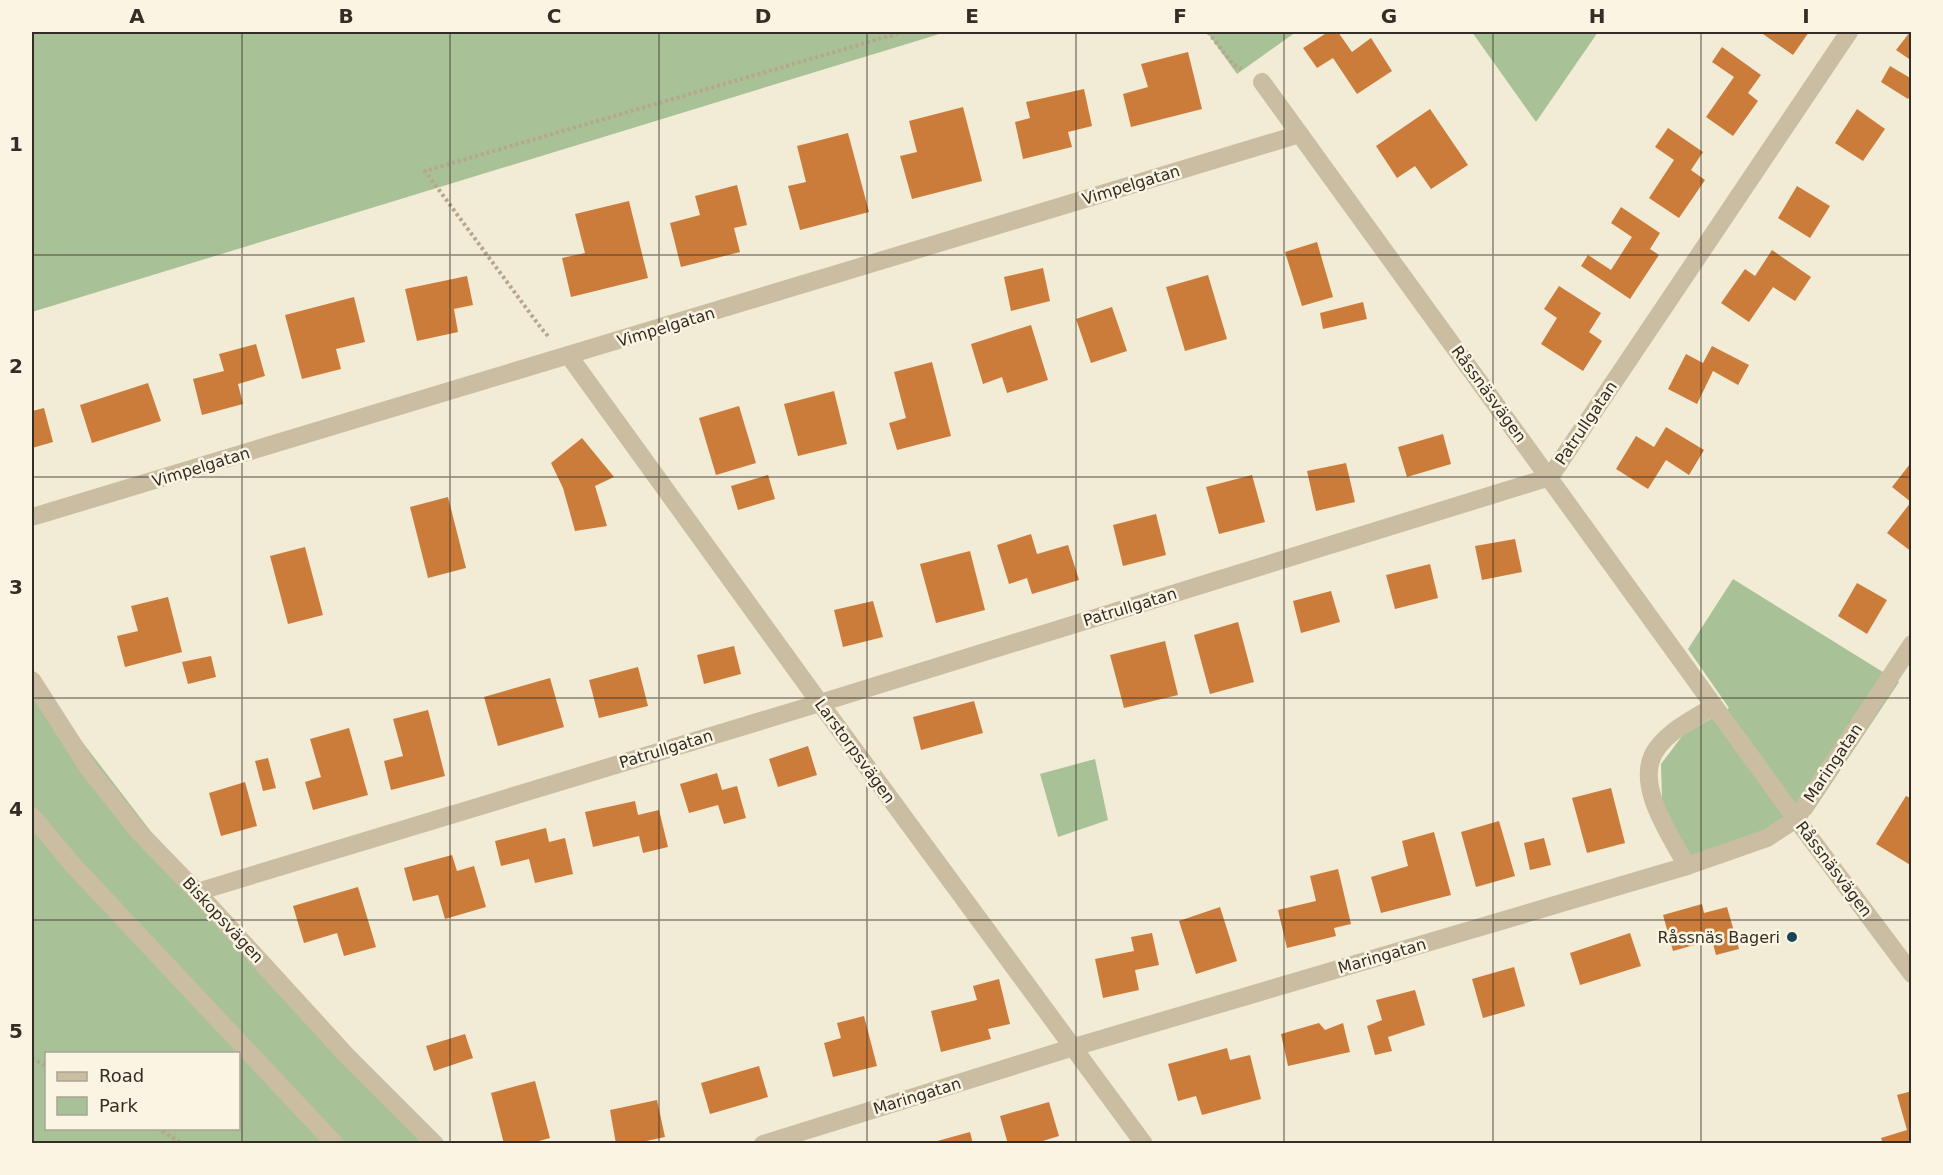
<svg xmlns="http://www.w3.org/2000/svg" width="1943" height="1175" font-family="'DejaVu Sans',sans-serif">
  <rect width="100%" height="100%" fill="#f2ebd6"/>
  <g fill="#a9c196" fill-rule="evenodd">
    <path d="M32 32H946L32 312Z"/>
    <path d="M1207 32H1296L1237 74Z"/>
    <path d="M1472 32H1598L1536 122Z"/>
    <path d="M1733 579 1899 682 1811 814 1683 867 1662 800 1661 764 1683 735 1729 708 1688 649Z"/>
    <path d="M32 671 44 692 201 897 367 1069 444 1143H32ZM46 1054H238V1128H46Z"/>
    <path d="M1095 759 1108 820 1058 837 1040 774Z"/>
  </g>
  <g fill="#cc7c3a">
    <path d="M1328 32H1338L1352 52 1371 38 1392 71 1357 94 1333 58 1317 68 1303 48Z"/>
    <path d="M1764 32H1809L1793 55 1763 34Z"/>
    <path d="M1910 32H1912V61L1896 50Z"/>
    <path d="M1722 47 1761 75 1748 93 1758 101 1733 136 1706 117 1734 77 1712 62Z"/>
    <path d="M1188 52 1202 109 1131 127 1123 94 1148 87 1141 64Z"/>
    <path d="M1890 66 1912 79V93L1908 99 1881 82Z"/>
    <path d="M1084 89 1092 126 1068 132 1072 147 1023 159 1015 122 1030 118 1026 102Z"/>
    <path d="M963 107 982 181 912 199 900 156 917 152 909 121Z"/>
    <path d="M1430 109 1468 165 1431 189 1415 166 1397 178 1376 146Z"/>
    <path d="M1857 109 1885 129 1863 161 1835 143Z"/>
    <path d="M1668 128 1703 152 1691 170 1705 180 1679 218 1649 198 1674 160 1655 147Z"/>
    <path d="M848 133 869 212 800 230 788 186 806 182 797 146Z"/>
    <path d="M737 185 747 225 734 228 740 252 681 267 670 223 700 215 695 196Z"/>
    <path d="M1797 186 1830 206 1810 238 1778 218Z"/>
    <path d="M629 201 648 278 571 297 562 258 585 253 575 214Z"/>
    <path d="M1621 207 1660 233 1650 249 1659 255 1630 299 1581 266 1588 255 1611 270 1632 237 1611 223Z"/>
    <path d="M1317 242 1333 297 1302 306 1285 252Z"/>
    <path d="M1772 250 1811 277 1795 301 1773 287 1749 322 1721 303 1745 269 1755 276Z"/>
    <path d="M1043 268 1050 301 1011 311 1004 277Z"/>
    <path d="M1208 275 1227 339 1185 351 1166 287Z"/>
    <path d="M467 276 473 305 454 309 458 332 417 341 405 289Z"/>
    <path d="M1559 286 1601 313 1589 332 1602 341 1583 371 1541 344 1557 318 1544 309Z"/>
    <path d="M354 297 365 342 336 349 341 369 302 379 285 315Z"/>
    <path d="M1363 302 1367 319 1323 329 1320 313Z"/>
    <path d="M1112 307 1127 351 1091 363 1076 319Z"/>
    <path d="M1031 325 1048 380 1007 393 1002 377 983 384 971 344Z"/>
    <path d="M256 344 265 376 238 384 243 404 202 415 193 379 224 371 219 354Z"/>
    <path d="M1712 346 1749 365 1738 385 1713 371 1697 404 1668 389 1686 354 1703 363Z"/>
    <path d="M932 362 951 436 897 450 889 423 906 418 894 372Z"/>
    <path d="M148 383 161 421 92 443 80 405Z"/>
    <path d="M834 391 847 444 798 456 784 404Z"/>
    <path d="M739 406 756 463 716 475 699 418Z"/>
    <path d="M44 408 53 442 32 448V411Z"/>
    <path d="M1666 427 1704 450 1689 475 1666 460 1648 489 1616 469 1636 436 1654 447Z"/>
    <path d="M1443 434 1451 464 1407 477 1398 447Z"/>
    <path d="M582 438 614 477 595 486 607 526 575 531 563 488 551 463Z"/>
    <path d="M1346 463 1355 502 1316 511 1307 471Z"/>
    <path d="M1910 464 1912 465V552L1887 533 1911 502 1892 487Z"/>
    <path d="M768 475 775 499 738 510 731 486Z"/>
    <path d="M1252 475 1265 522 1219 534 1206 487Z"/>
    <path d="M448 497 466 568 428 578 410 507Z"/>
    <path d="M1156 514 1166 555 1123 566 1113 525Z"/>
    <path d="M1031 534 1037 554 1068 545 1079 580 1032 594 1027 578 1009 584 997 545Z"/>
    <path d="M1515 539 1522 572 1482 580 1475 546Z"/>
    <path d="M305 547 323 615 288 624 270 556Z"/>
    <path d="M970 551 985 610 936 623 920 564Z"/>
    <path d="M1430 564 1438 598 1395 609 1386 575Z"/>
    <path d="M1857 583 1887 600 1867 634 1838 616Z"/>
    <path d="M1331 591 1340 622 1301 633 1293 601Z"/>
    <path d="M168 597 182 652 125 667 117 636 138 631 131 606Z"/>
    <path d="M873 601 883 637 843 647 834 610Z"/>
    <path d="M1238 622 1254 682 1210 694 1194 635Z"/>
    <path d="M1165 641 1178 695 1124 708 1110 655Z"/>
    <path d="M734 646 741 674 704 684 697 655Z"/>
    <path d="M211 656 216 677 188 684 182 662Z"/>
    <path d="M638 667 648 706 599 718 589 680Z"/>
    <path d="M550 678 564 727 498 746 484 697Z"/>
    <path d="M974 701 983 733 921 750 913 717Z"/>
    <path d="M428 710 445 776 391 790 384 761 403 756 393 719Z"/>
    <path d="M349 728 368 795 313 810 305 782 321 777 310 739Z"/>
    <path d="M808 746 817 775 778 787 769 759Z"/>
    <path d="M268 758 276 788 263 791 255 761Z"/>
    <path d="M717 773 722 790 737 786 746 818 724 824 718 805 689 813 680 784Z"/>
    <path d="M245 782 257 826 221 836 209 793Z"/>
    <path d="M1611 788 1625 843 1587 853 1572 798Z"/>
    <path d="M1906 796 1912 799V866L1876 844Z"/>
    <path d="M635 801 638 815 659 810 668 847 643 853 639 836 593 847 585 812Z"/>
    <path d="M1499 821 1515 876 1476 887 1461 832Z"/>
    <path d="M546 828 549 842 565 838 573 874 535 883 529 859 501 866 495 841Z"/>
    <path d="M1434 832 1451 895 1381 913 1371 877 1408 866 1402 841Z"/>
    <path d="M1544 838 1551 865 1530 870 1524 843Z"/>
    <path d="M452 855 457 871 474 866 486 907 445 919 438 895 413 901 404 868Z"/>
    <path d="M1338 869 1351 924 1334 928 1336 936 1287 948 1278 910 1316 901 1310 876Z"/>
    <path d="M358 887 376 947 344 956 337 933 304 943 293 906Z"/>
    <path d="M1702 904 1704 913 1727 907 1739 949 1716 955 1712 940 1673 951 1663 915Z"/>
    <path d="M1220 907 1237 961 1196 974 1179 921Z"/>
    <path d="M1152 933 1159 965 1135 970 1139 990 1103 998 1095 959 1134 951 1131 937Z"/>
    <path d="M1630 933 1641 966 1580 985 1570 953Z"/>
    <path d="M1514 967 1525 1006 1483 1018 1472 979Z"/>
    <path d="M999 979 1010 1024 988 1029 991 1039 941 1052 931 1011 977 1000 973 986Z"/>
    <path d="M1415 990 1425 1025 1388 1037 1392 1051 1375 1055 1367 1026 1382 1020 1376 1000Z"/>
    <path d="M864 1016 877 1066 833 1077 824 1043 841 1038 837 1023Z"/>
    <path d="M1319 1023 1325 1030 1343 1023 1350 1052 1288 1066 1281 1034Z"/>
    <path d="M465 1034 473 1058 434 1071 426 1046Z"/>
    <path d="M1227 1048 1230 1060 1250 1055 1261 1099 1202 1115 1196 1096 1178 1101 1168 1064Z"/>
    <path d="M759 1066 768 1097 710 1114 701 1083Z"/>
    <path d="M535 1081 550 1138 528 1144H504L491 1093Z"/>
    <path d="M1912 1091V1144H1883L1881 1138 1907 1130 1897 1095Z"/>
    <path d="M657 1100 665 1137 632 1144H616L610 1110Z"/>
    <path d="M1049 1102 1059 1136 1033 1144H1008L1000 1116Z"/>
    <path d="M970 1132 973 1144H930V1143Z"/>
  </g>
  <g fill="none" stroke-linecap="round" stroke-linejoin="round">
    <g stroke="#b6a78c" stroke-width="4" stroke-dasharray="3 3" stroke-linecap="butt">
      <path d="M1208 32 1233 64 1241 69"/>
      <path d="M548 336 541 328 425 171 903 32"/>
      <path d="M32 1058 46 1066"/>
      <path d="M157 1128 183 1144"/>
    </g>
    <g stroke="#cabda2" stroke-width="18">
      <path d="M1262 82 1796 819 1912 974"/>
      <path d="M569 356 820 703 1144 1144"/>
      <path d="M32 517 1300 134"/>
      <path d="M32 680 89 769 138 831 197 892 347 1056 435 1144"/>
      <path d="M32 816 72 864 335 1144"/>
      <path d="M1687 866C1670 835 1631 780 1658 747 1672 729 1696 717 1714 706"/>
      <path d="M197 892 820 703 1550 477 1849 32"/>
      <path d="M763 1144 1074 1047 1687 866 1767 838 1796 819 1912 644"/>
    </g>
  </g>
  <path fill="none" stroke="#342d25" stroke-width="1.5" stroke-opacity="0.55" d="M242 32V1144M450 32V1144M659 32V1144M867 32V1144M1076 32V1144M1284 32V1144M1493 32V1144M1701 32V1144M32 255H1912M32 477H1912M32 698H1912M32 920H1912"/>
  <circle fill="#194657" stroke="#faf4e2" stroke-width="2" cx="1792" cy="937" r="6"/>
  <g text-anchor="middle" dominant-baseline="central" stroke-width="5" stroke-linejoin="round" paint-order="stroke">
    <g font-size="16" fill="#342d25" stroke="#faf4e2">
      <text transform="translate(1131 185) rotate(-17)">Vimpelgatan</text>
      <text transform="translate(666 327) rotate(-17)">Vimpelgatan</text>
      <text transform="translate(1489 394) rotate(54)">Råssnäsvägen</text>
      <text transform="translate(1586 423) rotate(-56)">Patrullgatan</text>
      <text transform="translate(201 467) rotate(-17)">Vimpelgatan</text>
      <text transform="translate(1130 607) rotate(-17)">Patrullgatan</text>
      <text transform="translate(666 749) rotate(-17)">Patrullgatan</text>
      <text transform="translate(855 751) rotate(54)">Larstorpsvägen</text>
      <text transform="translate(1833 763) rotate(-56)">Maringatan</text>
      <text transform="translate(1834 869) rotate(53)">Råssnäsvägen</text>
      <text transform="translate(223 920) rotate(47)">Biskopsvägen</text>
      <text transform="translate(1382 956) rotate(-16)">Maringatan</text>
      <text transform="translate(917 1096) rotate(-17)">Maringatan</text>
    </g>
    <g font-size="16" fill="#342d25" stroke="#faf4e2" text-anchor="end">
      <text x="1780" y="937">Råssnäs Bageri</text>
    </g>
  </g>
  <rect width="1943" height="1175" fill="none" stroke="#faf4e2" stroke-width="66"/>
  <rect x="45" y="1052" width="195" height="78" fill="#faf4e2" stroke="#aba496" stroke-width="1.5"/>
  <rect x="57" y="1072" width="30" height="9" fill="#cabda2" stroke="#aba496" stroke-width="1.5"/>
  <text x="99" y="1082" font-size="18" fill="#342d25">Road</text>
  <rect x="57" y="1097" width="30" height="18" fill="#a9c196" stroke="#aba496" stroke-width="1.5"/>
  <text x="99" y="1112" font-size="18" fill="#342d25">Park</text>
  <rect x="33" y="33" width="1877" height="1109" fill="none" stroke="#342d25" stroke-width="2"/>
  <g font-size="20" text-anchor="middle" font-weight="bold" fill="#342d25">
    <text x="137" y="23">A</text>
    <text x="346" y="23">B</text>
    <text x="554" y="23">C</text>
    <text x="763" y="23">D</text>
    <text x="972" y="23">E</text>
    <text x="1180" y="23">F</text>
    <text x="1389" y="23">G</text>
    <text x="1597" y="23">H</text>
    <text x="1806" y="23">I</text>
    <text x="16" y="151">1</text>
    <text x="16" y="373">2</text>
    <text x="16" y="594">3</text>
    <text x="16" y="816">4</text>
    <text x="16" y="1038">5</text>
  </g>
</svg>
